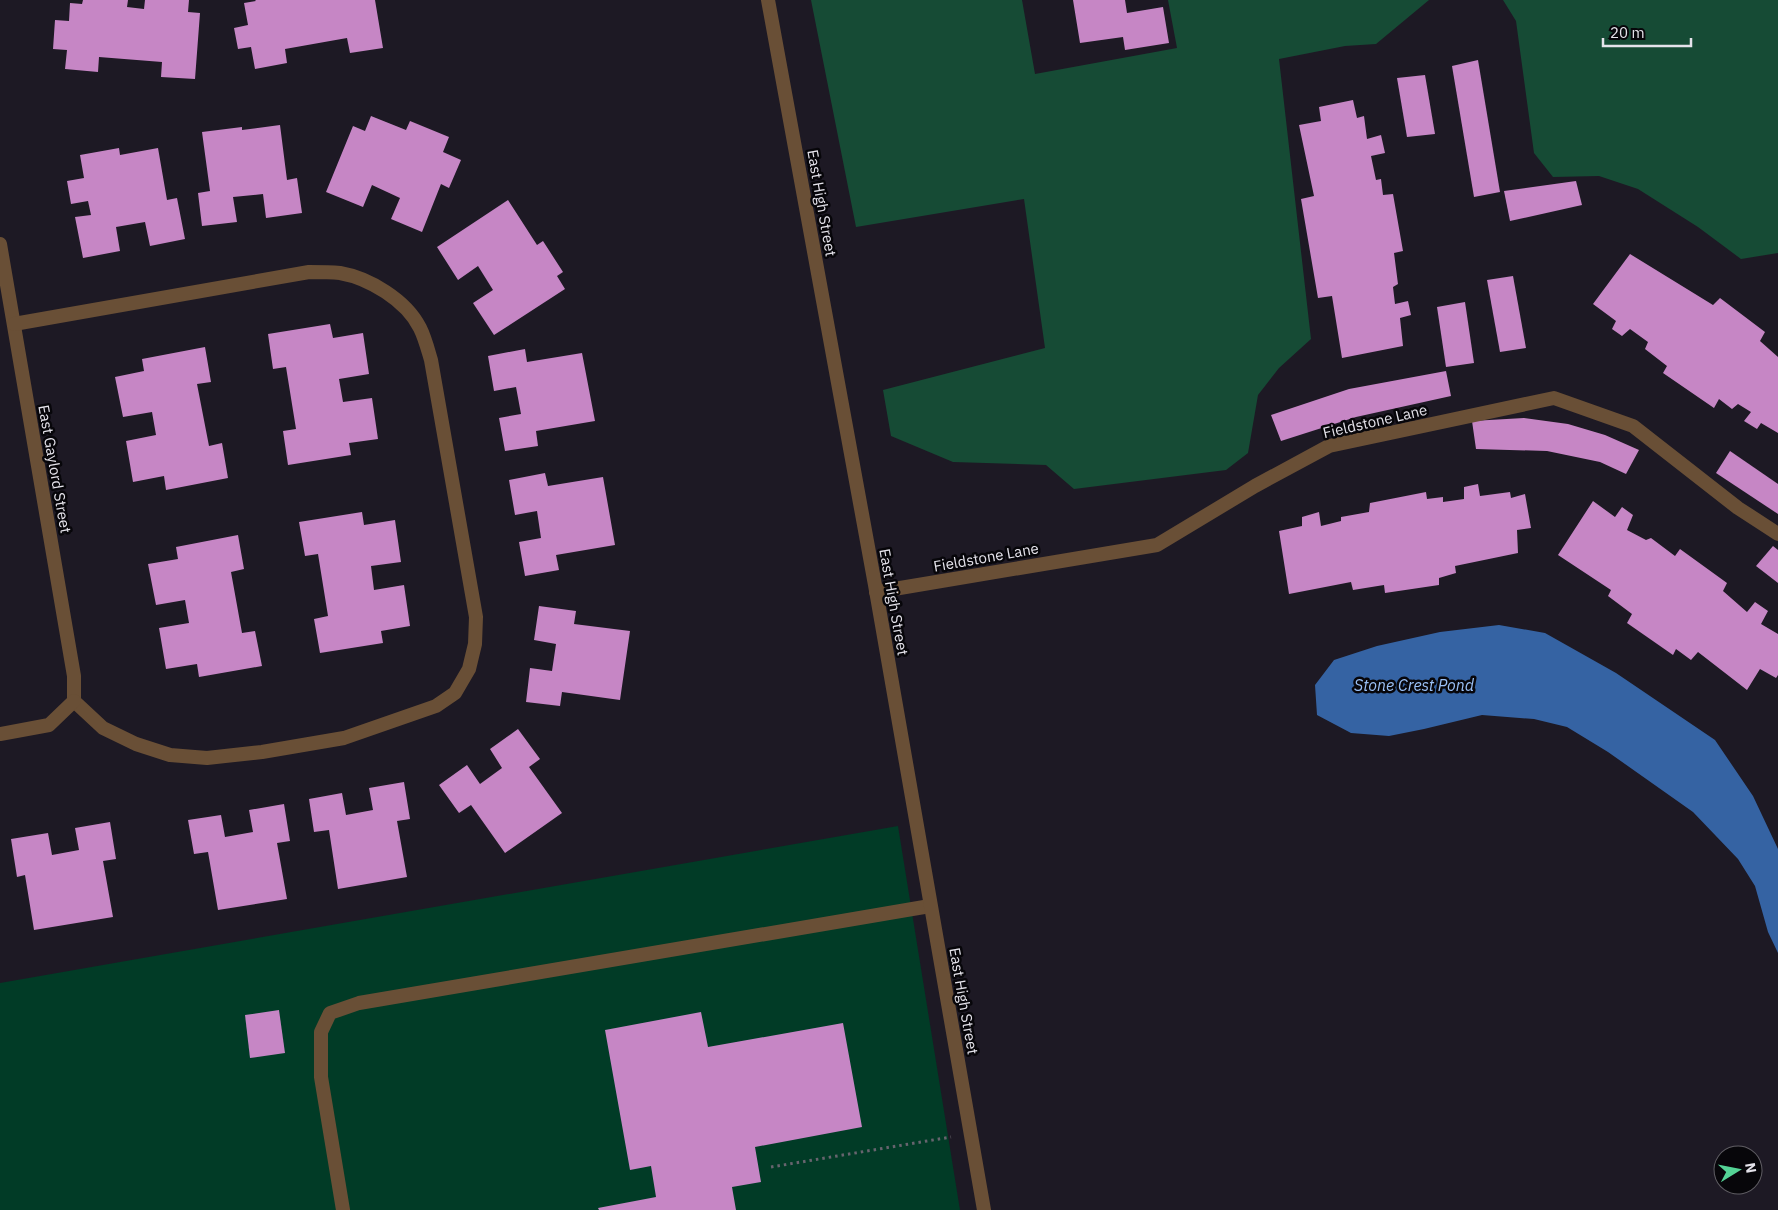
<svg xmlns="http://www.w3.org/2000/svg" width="1778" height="1210" font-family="'IBM Plex Sans',sans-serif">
  <rect width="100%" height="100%" fill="#1d1924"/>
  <path fill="#013b26" d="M898 826 960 1210H0V983Z"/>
  <g fill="#164b35">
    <path d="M811 0H1022L1035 74 1177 48 1168 0H1429L1376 44 1345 46 1279 59 1311 339 1279 368 1258 395 1248 453 1226 470 1074 489 1046 465 953 462 891 436 883 390 1045 348 1024 199 856 227Z"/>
    <path d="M1503 0H1778V253L1741 259 1698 227 1638 189 1599 176 1553 177 1534 153 1516 21Z"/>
  </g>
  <path fill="#3563a3" d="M1499 625 1545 633 1616 673 1715 740 1753 796 1778 849V953L1768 932 1755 886 1738 859 1693 812 1608 752 1567 727 1534 719 1482 715 1424 729 1389 736 1351 733 1317 715 1315 685 1334 660 1377 646 1440 632Z"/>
  <g fill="#c686c5">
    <path d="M83 0H128L127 7 144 9 145 0H189L188 12 200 13 195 79 161 77 162 62 99 57 98 72 65 69 67 50 53 49 55 20 69 21 70 3 82 4Z"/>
    <path d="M255 0H375L383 48 350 53 347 38 285 49 287 63 255 69 251 47 238 49 234 28 248 25 244 3 256 1Z"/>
    <path d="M1073 0H1125L1127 13 1163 7 1169 43 1125 50 1123 37 1080 43Z"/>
    <path d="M1478 60 1500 192 1474 197 1452 66Z"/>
    <path d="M1425 75 1435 134 1407 137 1397 78Z"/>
    <path d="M1353 100 1357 118 1364 116 1367 139 1381 135 1385 153 1371 156 1376 180 1381 179 1383 195 1393 194 1403 251 1394 253 1398 284 1393 287 1395 304 1408 301 1411 315 1400 318 1403 346 1342 358 1332 296 1318 298 1301 199 1314 196 1299 125 1321 121 1319 107Z"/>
    <path d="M371 116 406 130 410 121 449 137 443 152 461 160 449 188 441 184 422 232 391 219 400 198 372 185 363 207 326 192 353 126 365 131Z"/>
    <path d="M280 125 287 180 297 178 302 213 266 218 263 194 233 197 237 222 202 226 198 193 210 191 202 132 242 127V130Z"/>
    <path d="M119 148 120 155 158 148 167 200 177 198 185 239 150 246 145 222 116 227 120 251 83 258 75 217 91 215 88 201 71 204 67 181 84 178 80 155Z"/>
    <path d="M1576 181 1582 205 1510 221 1504 191Z"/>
    <path d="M508 200 537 245 543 241 563 272 557 276 565 289 494 335 473 303 493 290 478 266 458 280 437 247Z"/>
    <path d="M1630 254 1713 305 1720 298 1765 332 1760 341 1778 357V433L1761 423 1757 429 1744 421 1751 412 1738 404 1732 409 1719 399 1714 408 1663 373 1667 366 1645 349 1648 342 1630 329 1622 336 1612 329 1616 321 1593 304Z"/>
    <path d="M1513 276 1526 348 1500 352 1487 280Z"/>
    <path d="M1465 302 1474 363 1446 367 1437 307Z"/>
    <path d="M330 324 333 338 363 333 369 374 339 379 343 402 372 398 378 439 349 443 351 455 288 465 283 431 296 429 286 367 273 369 268 334Z"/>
    <path d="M205 347 211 382 197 384 209 446 222 443 228 478 166 490 164 476 133 482 126 441 156 435 152 412 123 417 115 377 144 371 142 359Z"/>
    <path d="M525 349 527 362 582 353 595 421 536 431 538 446 505 451 499 418 521 414 516 387 494 391 488 356Z"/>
    <path d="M1446 371 1451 396 1356 417 1281 441 1271 415 1349 389Z"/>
    <path d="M1524 418 1568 424 1605 435 1639 450 1626 474 1600 462 1547 451 1476 449 1472 421Z"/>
    <path d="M1730 451 1778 484V514L1716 473Z"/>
    <path d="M545 473 548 486 603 477 615 545 556 555 559 570 525 576 519 542 541 538 537 511 515 515 509 480Z"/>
    <path d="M1478 484 1480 496 1510 492 1511 498 1525 494 1531 528 1517 530 1518 553 1455 566 1456 573 1439 578V585L1385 593 1384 585 1353 590 1351 582 1289 594 1279 531 1302 526V517L1319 512 1321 526 1341 521V517L1369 512 1370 503 1426 492 1427 499 1443 497V502L1464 499V487Z"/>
    <path d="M1593 501 1615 517 1622 507 1633 515 1627 530 1646 540 1651 538 1675 556 1680 549 1727 583 1723 591 1747 612 1755 602 1768 611 1761 624 1778 634V675L1776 678 1760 669 1747 690 1698 652 1691 660 1676 649 1673 655 1627 623 1632 614 1608 596 1611 590 1558 555Z"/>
    <path d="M362 512 364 525 395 520 401 562 371 566 374 590 404 585 410 626 381 631 383 643 320 653 314 619 328 616 318 554 305 556 299 522Z"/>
    <path d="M238 535 244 569 231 572 242 633 255 631 262 666 199 677 197 664 166 669 159 628 189 623 185 600 156 605 148 564 178 559 176 547Z"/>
    <path d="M1773 546 1778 550V583L1756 566Z"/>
    <path d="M539 606 576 611 574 624 630 631 620 700 562 692 560 706 526 702 530 668 552 671 556 644 534 640Z"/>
    <path d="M518 729 540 759 529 767 562 813 505 853 471 805 459 813 439 785 467 765 480 784 502 768 490 749Z"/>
    <path d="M404 782 410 819 397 821 407 877 338 889 329 830 314 832 309 799 342 793 346 815 373 810 369 788Z"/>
    <path d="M284 804 290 841 277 843 287 899 218 910 208 852 194 854 188 820 221 815 225 837 253 832 249 810Z"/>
    <path d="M110 822 116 859 103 861 113 917 34 930 25 875 17 877 11 839 48 833 52 855 79 850 75 828Z"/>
    <path d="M279 1010 285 1053 250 1058 245 1015Z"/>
    <path d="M701 1012 708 1047 843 1023 862 1127 755 1147 761 1182 732 1187 736 1210H599L598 1208 656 1197 651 1166 630 1170 605 1030Z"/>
  </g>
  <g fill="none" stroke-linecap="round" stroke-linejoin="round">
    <path stroke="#67646e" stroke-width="3" stroke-dasharray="2.5 4" stroke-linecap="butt" d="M771 1167 951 1137"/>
    <path stroke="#694f36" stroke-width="14" d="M343 1210 321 1077V1032L330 1013 359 1003 930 906"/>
    <g stroke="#694f36" stroke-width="14">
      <path d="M0 244 74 676V701"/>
      <path d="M14 324 309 272C319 272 330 272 340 273 369 278 406 300 420 328 425 338 428 350 431 360L476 617 475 644 469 669 455 693 436 706 344 738 262 752 207 758 170 755 136 744 103 728 74 701"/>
      <path d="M876 592 1157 545 1255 486 1329 446 1554 398 1633 426 1738 508 1778 534"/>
      <path d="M0 734 49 725 74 701"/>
    </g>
    <path stroke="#694f36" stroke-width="14" d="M768 0 875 585 984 1210"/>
  </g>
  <g text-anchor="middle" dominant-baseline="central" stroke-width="5" stroke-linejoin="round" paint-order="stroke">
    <g font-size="15" fill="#e5e3eb" stroke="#07060a">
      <text transform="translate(822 203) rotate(80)">East High Street</text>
      <text transform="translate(1375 421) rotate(-13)">Fieldstone Lane</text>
      <text transform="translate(55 469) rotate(80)">East Gaylord Street</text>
      <text transform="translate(986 557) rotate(-10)">Fieldstone Lane</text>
      <text transform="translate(894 602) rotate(80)">East High Street</text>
      <text transform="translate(964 1001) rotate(80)">East High Street</text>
    </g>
    <g font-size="16" font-style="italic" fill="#9ac0f6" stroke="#07060a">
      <text x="1414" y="685">Stone Crest Pond</text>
    </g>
  </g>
  <g transform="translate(1738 1170) rotate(80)"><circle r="24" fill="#07060a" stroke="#605e64"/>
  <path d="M0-4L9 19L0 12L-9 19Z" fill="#54d396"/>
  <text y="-8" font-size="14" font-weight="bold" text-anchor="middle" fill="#e5e3eb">N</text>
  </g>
  <path d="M1603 38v8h88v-8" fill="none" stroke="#e5e3eb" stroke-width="2.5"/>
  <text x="1610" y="38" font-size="15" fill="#e5e3eb" stroke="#07060a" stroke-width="4" paint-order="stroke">20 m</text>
</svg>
